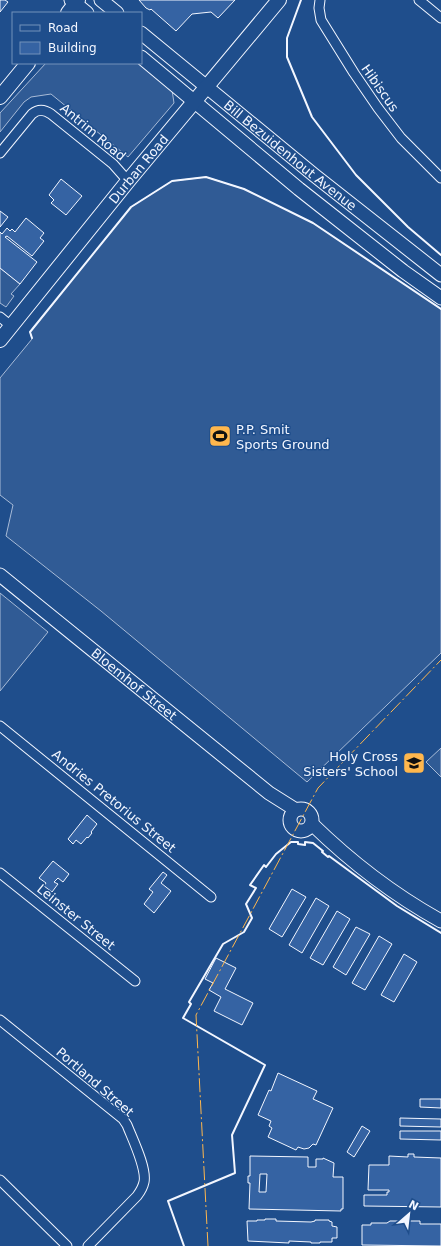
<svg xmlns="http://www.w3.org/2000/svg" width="441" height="1246" font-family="'DejaVu Sans',sans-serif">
  <rect width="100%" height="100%" fill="#1f4e8c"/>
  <g fill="#305b95" stroke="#a8bbd7">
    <path d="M46 63H139L172 90 174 103 128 157 51 94 31 97 24 102 0 132V113Z"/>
    <path d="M206 177 244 189 313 223 441 309V653L307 782 101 611 6 536 13 505 0 495V378L32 339 30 332 131 207 172 181Z"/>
    <path d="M0 268 20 284 11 294 14 296 6 307 0 303Z"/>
    <path d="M0 593 48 632 0 691Z"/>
    <path d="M441 748V777L426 762Z"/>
  </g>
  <g fill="#3563a3" stroke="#f2f6ff" fill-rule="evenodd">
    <path d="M0 0H5L8 2 0 12Z"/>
    <path d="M139 0H235L218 18 211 12 192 14 176 31 151 9 150 10 146 8Z"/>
    <path d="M61 179 82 196 66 215 51 203 54 200 49 195Z"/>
    <path d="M0 211 8 217 0 227Z"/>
    <path d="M26 218 44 233 40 238 44 241 32 256 7 236 5 237 37 262 20 284 0 268V232L2 234 7 228 10 231 12 229 15 232Z"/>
    <path d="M87 815 97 824 91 832 92 833 88 838 87 837 81 844 76 840 73 844 68 839Z"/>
    <path d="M53 861 69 874 63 882 58 878 54 882 58 884 52 892 44 886 46 883 39 878Z"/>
    <path d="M163 872 167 875 161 883 171 891 154 913 144 904 153 892 149 889Z"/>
    <path d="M292 889 306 897 282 937 269 929Z"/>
    <path d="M316 898 329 906 302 953 289 945Z"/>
    <path d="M337 911 350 919 323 965 310 958Z"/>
    <path d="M356 927 370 934 346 975 333 967Z"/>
    <path d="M379 936 392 944 365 990 352 983Z"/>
    <path d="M404 954 417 962 394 1002 381 995Z"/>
    <path d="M216 958 236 968 225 989 253 1003 242 1025 214 1011 221 997 209 990 213 983 205 979Z"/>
    <path d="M278 1073 317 1091 313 1099 333 1108 316 1145 313 1144 309 1148 304 1149 298 1147 296 1150 268 1137 272 1128 269 1126 271 1121 258 1115 269 1090 271 1091Z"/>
    <path d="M420 1099H441V1108L420 1107Z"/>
    <path d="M400 1118 441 1119V1127L400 1126Z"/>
    <path d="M362 1126 370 1131 354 1157 347 1152Z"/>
    <path d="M400 1131H441V1140L400 1139Z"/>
    <path d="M408 1154H414V1157L441 1158V1207L364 1206V1195H387V1192H389V1190H368L369 1165H389V1156L408 1157Z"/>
    <path d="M250 1156 308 1157V1167H316V1159H323V1158L334 1163 333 1177H343V1209H341V1211L249 1209 250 1183H248V1176H250ZM260 1174H267L266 1192H259Z"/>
    <path d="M265 1219H276V1221L311 1222 315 1221V1220H329V1221L332 1222V1226L337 1227V1238H332V1242H320V1243H311V1242L289 1241V1243L248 1241 247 1221H257V1220H265Z"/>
    <path d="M390 1221H420V1224H441V1246L362 1245V1225H371V1223H387Z"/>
  </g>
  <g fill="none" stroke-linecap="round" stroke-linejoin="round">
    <g stroke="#f2f6ff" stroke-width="11">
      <g id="street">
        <path d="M320 0 319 8 321 20 354 73 378 108 401 138 441 178"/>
        <path d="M419 0 441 18"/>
        <path d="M0 153 32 114C38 109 44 109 51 114L113 164 128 181"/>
        <path d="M0 317 11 326"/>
        <path d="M0 726 211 897"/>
        <path d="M0 873 135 981"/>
        <path d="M0 1020 123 1119 127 1125C132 1138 147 1168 144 1182 143 1187 140 1192 137 1196L88 1246"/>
        <path d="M0 1180 67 1246"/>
      </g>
    </g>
    <g stroke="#f2f6ff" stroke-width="15">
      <g id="secondary">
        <path d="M71 0 87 13"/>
        <path d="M101 0 117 13"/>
        <path id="s1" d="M141 33 314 175 441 275"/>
        <path d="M141 57 299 189 403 271 441 298"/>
        <path id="s2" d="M0 575 269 793 296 810"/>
        <circle cx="301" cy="820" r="11"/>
        <path d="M312 824C351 862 394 895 441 921"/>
      </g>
    </g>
    <g stroke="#f2f6ff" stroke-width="16">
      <g id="primary">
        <path d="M68 13 78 0"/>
        <path d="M0 97 28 63"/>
        <path id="s3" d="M0 340 128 181 279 0"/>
      </g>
    </g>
    <use href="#street" stroke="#1f4e8c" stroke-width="9"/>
    <use href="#secondary" stroke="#1f4e8c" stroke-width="13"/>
    <use href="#primary" stroke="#1f4e8c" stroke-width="14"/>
    <g stroke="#f2f6ff" stroke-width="2">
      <path d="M301 0 287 38V57L312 117 356 175 408 227 441 255"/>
      <path d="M32 338 30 332 131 207 172 181 206 177 244 189 313 223 441 309"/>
      <path d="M184 1246 168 1201 235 1173 232 1135 265 1065 183 1018 191 1004 189 1002 223 944 244 932 252 918 246 904 256 888 250 885 264 865 266 867 276 854 291 842H298V844L305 845V842L313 843 323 851 322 852 328 857 329 856 397 906 441 933"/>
    </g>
    <path stroke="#ffb74d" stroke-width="1" stroke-dasharray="14 3 2 3" stroke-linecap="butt" d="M208 1246 196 1015 318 788 441 660"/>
  </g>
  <defs>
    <g id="stadium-square" transform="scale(1.15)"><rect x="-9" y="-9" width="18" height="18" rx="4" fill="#ffb74d" stroke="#1f4e8c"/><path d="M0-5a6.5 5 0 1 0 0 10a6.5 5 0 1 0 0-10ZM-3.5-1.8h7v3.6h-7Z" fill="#111"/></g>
    <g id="school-square" transform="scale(1.15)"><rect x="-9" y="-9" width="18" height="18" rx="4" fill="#ffb74d" stroke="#1f4e8c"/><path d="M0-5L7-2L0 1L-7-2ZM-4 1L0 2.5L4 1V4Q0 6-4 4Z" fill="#111"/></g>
  </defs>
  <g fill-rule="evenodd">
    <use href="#stadium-square" x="220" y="436"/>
    <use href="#school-square" x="414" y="763"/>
  </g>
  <g text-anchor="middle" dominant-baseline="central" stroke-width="3" stroke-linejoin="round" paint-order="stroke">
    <g font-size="13" fill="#f2f6ff" stroke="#1f4e8c">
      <text transform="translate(380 88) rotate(55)">Hibiscus</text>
      <text transform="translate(93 132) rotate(40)">Antrim Road</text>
      <text stroke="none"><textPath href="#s1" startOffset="193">Bill Bezuidenhout Avenue</textPath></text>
      <text stroke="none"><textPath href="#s3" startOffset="220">Durban Road</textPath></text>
      <text stroke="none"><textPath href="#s2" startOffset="173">Bloemhof Street</textPath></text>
      <text transform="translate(114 801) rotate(39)">Andries Pretorius Street</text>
      <text transform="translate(76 917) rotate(39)">Leinster Street</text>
      <text transform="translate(95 1082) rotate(41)">Portland Street</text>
    </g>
    <g font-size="13" fill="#f2f6ff" stroke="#1f4e8c" text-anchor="start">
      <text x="236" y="429">P.P. Smit<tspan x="236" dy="15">Sports Ground</tspan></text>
      <text x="398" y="756" text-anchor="end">Holy Cross<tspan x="398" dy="15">Sisters' School</tspan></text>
    </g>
  </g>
  <rect x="12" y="12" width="130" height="52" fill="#1f4e8c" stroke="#7391ba"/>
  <rect x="20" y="25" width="20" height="6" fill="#1f4e8c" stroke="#7391ba"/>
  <text x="48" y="32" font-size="12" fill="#f2f6ff">Road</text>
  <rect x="20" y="42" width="20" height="12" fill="#3563a3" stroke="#7391ba"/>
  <text x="48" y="52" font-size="12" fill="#f2f6ff">Building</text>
  <g transform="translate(409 1214) rotate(28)" stroke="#1f4e8c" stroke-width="3" paint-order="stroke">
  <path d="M0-3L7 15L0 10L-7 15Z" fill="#f2f6ff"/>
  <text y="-6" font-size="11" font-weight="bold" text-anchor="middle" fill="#f2f6ff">N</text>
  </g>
</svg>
